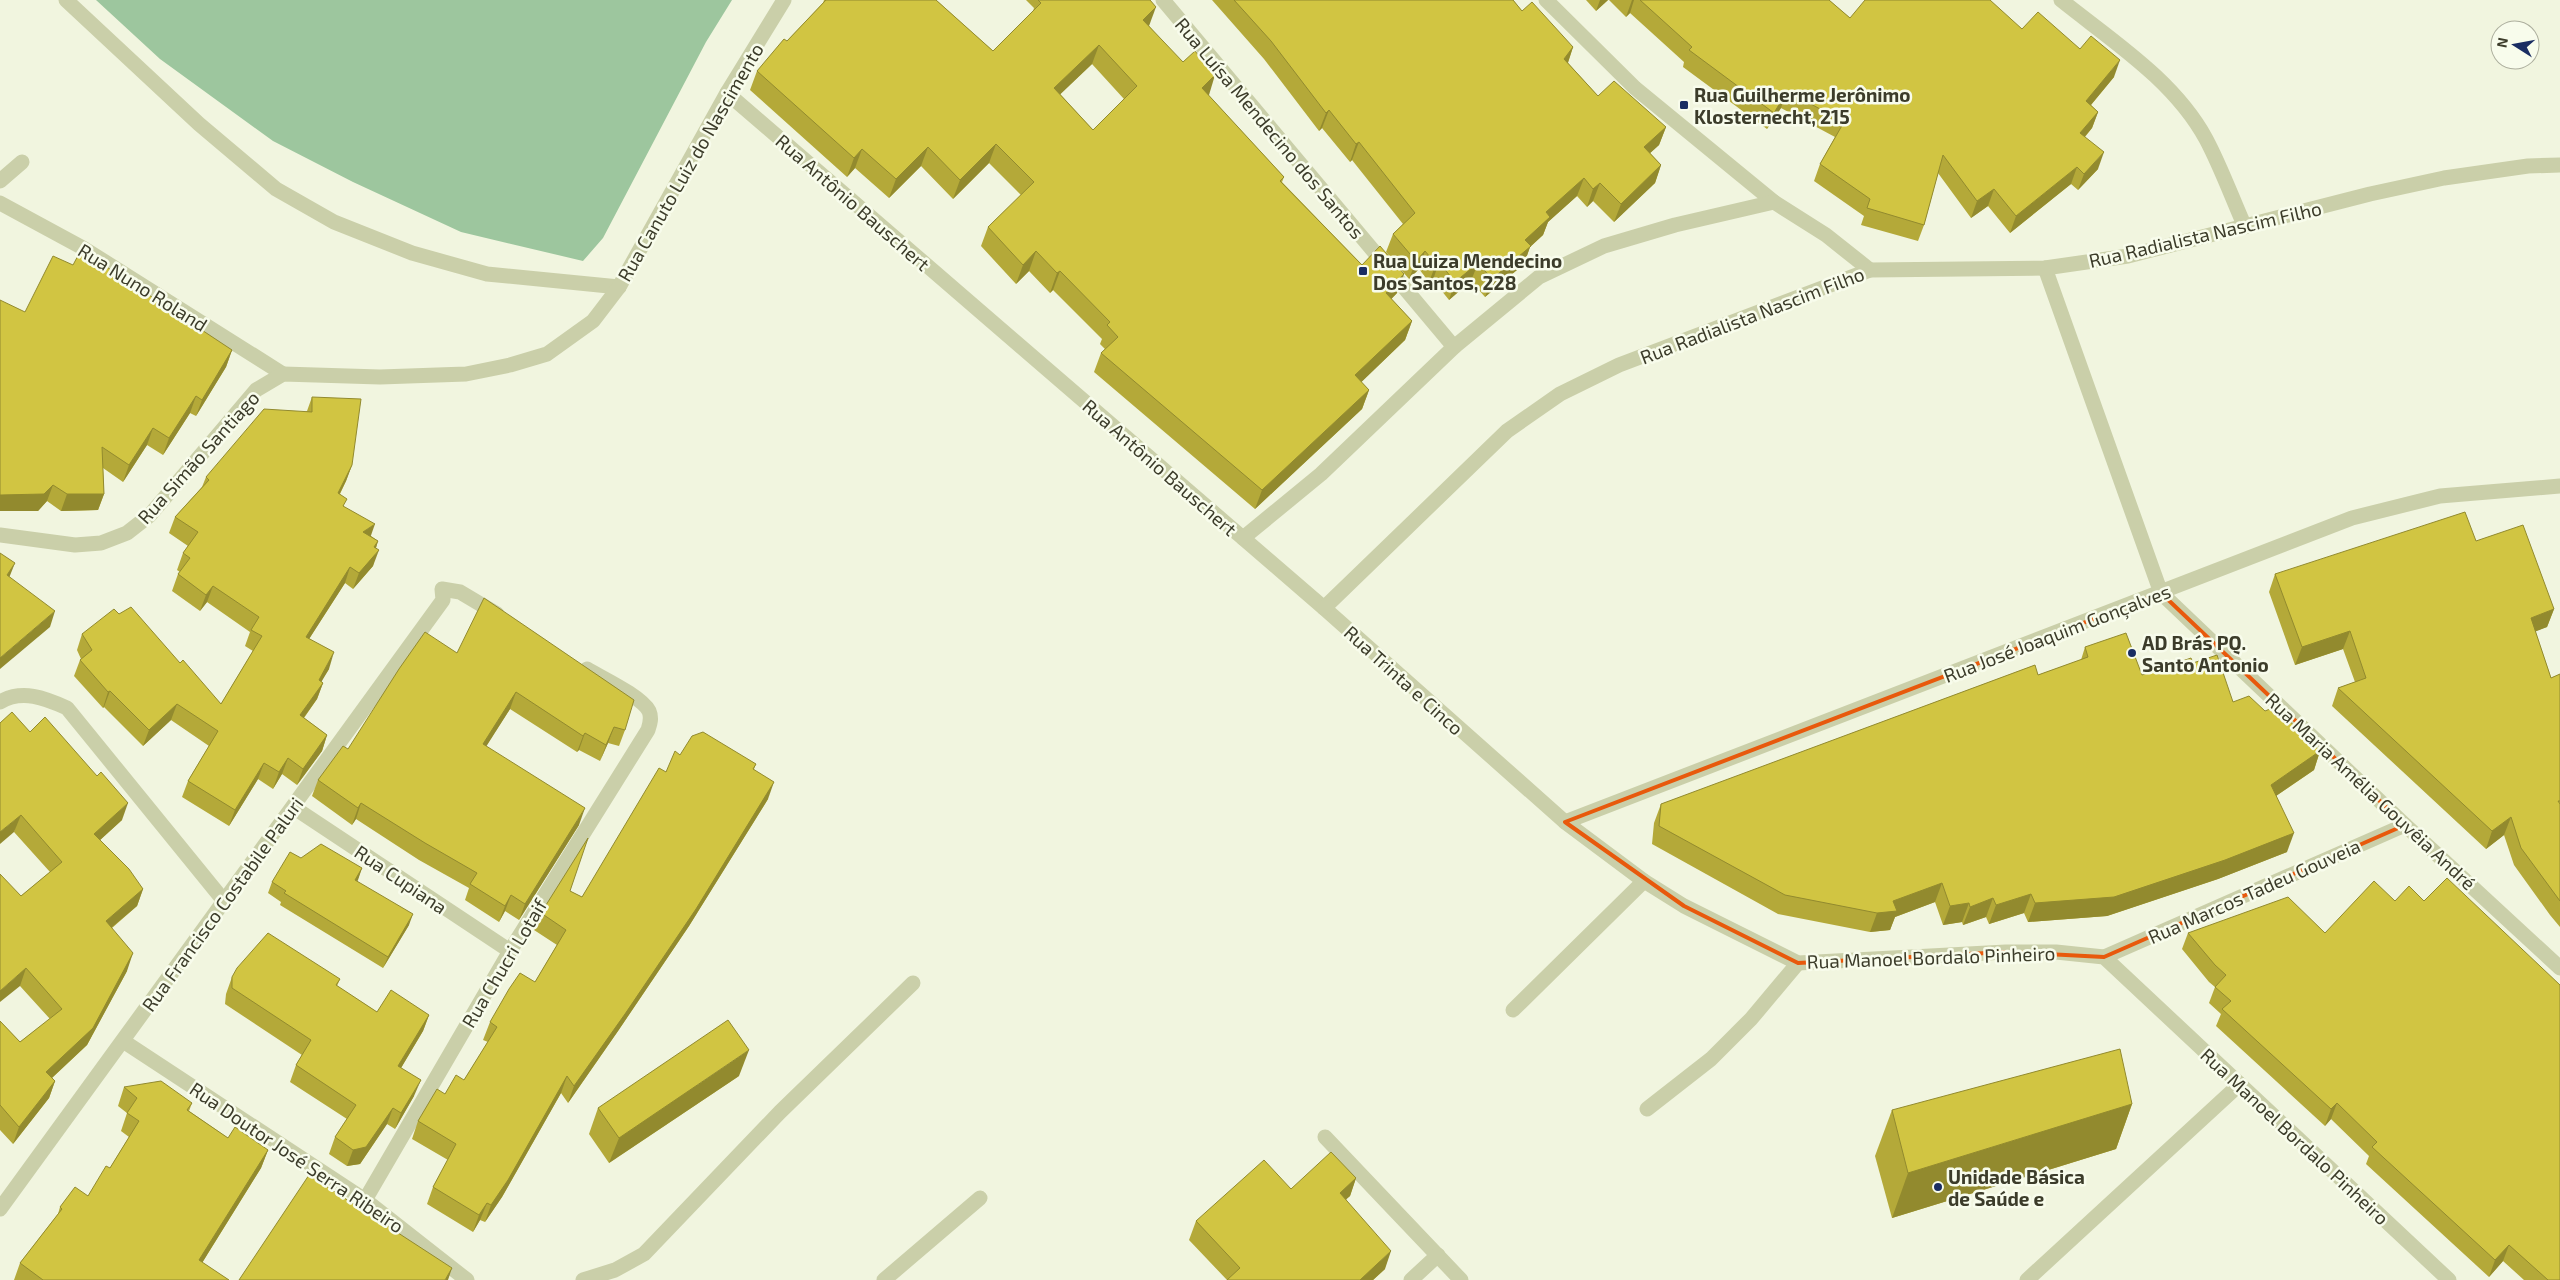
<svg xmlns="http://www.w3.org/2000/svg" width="2560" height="1280" font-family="'Exo 2',sans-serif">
  <rect width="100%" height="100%" fill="#f1f5df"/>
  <path fill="#9dc69e" d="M96 0H732L706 42 603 238 583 261 461 232 353 182 273 141 160 59Z"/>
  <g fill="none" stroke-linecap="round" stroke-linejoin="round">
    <g stroke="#cacfa9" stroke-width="15">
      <path d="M66 0 199 124 276 189 334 222 412 253 487 274 619 287"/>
      <path d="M1163 0 1454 347"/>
      <path d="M1546 0 1635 88 1774 202 1826 235 1870 270"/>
      <path d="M2061 0C2112 41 2174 80 2206 139 2221 167 2232 198 2245 227"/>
      <path d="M727 93 1324 608 1565 822 1644 881 1684 906 1798 963 2006 952H2056L2104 957 2449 1280"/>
      <path d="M0 181 22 162"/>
      <path d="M0 203 83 248 283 374"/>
      <path d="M2045 268 2161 593 2405 825 2560 968"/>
      <path d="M0 535 75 545 101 543 127 533 150 515 256 390 283 374 380 377 466 374 510 365 547 354 593 321 619 287 727 93 784 0"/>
      <path d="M1243 538 1321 474 1454 347 1539 277 1604 246 1675 225 1774 202"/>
      <path d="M1324 608 1507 431 1560 394 1619 365 1870 270 2045 268 2128 256 2370 194 2444 178 2528 166 2560 165"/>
      <path d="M0 702C22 689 45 698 67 708L224 901"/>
      <path d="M293 807 510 951"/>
      <path d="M1565 822 2352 518 2440 496 2560 486"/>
      <path d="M2104 957 2405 825"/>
      <path d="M1513 1010 1644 881"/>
      <path d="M123 1041 365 1200 467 1280"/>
      <path d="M1647 1109 1711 1059 1751 1019 1798 963"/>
      <path d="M1325 1137 1461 1280"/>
      <path d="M365 1200 510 951 648 730C650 724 652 718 649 711 641 696 602 678 587 669"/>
      <path d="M0 1209 443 600 442 589 460 592 497 614"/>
      <path d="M583 1280 615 1270 644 1254 780 1112 913 983"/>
      <path d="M884 1280 980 1198"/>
      <path d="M1411 1280 1438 1255"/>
      <path d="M2027 1280 2240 1084"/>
    </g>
  </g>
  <g fill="#b4a939" fill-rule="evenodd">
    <path d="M824 0H936L993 51 1033 11 1034 8 1026 0H1150L1149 26 1208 95 1284 177 1282 182 1362 265 1397 293 1391 299 1412 321 1405 340 1361 382 1369 390 1362 409 1255 509 1094 372 1101 353 1105 349 1100 344 1102 339 1053 290 1050 293 1029 271 1016 284 981 246 988 227 1021 195 989 163 953 199 921 166 889 198 855 168 847 177 750 90 757 71 787 41 823 3ZM1092 64 1124 99 1093 130 1060 94Z"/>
    <path d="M1212 0H1513L1522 11 1573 47 1568 63 1598 96 1666 127 1659 145 1650 153 1661 165 1655 183 1614 222 1593 201 1587 207 1577 196 1548 222 1543 235 1530 247 1524 264 1485 297 1471 281 1449 300 1433 280 1429 282 1419 269 1409 279 1386 252 1393 234 1403 224 1352 160 1350 162 1322 128 1319 131 1264 59Z"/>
    <path d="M1586 0H1608L1596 11Z"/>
    <path d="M1609 0H1829L1850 18 2022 29 2080 49 2114 77 2091 105 2098 112 2092 128 2085 137 2098 169 2078 190 2071 184 2010 233 1988 206 1971 218 1938 173 1924 225 1918 241 1861 225 1864 216 1814 181 1820 164 1835 137 1781 108 1767 129 1683 67 1684 62 1630 13 1626 17Z"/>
    <path d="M25 312 232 350 226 367 196 416 190 413 163 455 147 445 123 482 103 468 104 494 98 510 61 511 47 501 38 511Z"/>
    <path d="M312 397 352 465 346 481 340 494 344 507 371 536 378 541 376 548 373 566 353 589 345 583 309 639 329 669 321 681 323 683 317 699 304 718 327 735 322 751 297 785 282 774 273 789 258 779 229 826 182 797 188 781 209 746 171 720 143 746 104 707 103 708 74 676 80 660 81 659 77 650 82 634 119 614 180 663 221 704 253 651 245 646 250 632 207 602 200 611 172 591 178 574 180 572 177 570 183 553 188 546 169 533 175 517 202 487 206 477 307 411Z"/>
    <path d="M2476 541 2554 609 2547 627 2535 631 2551 678 2560 674V927L2550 915 2514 865 2504 835 2486 849 2332 706 2338 688 2355 682 2343 649 2295 665 2269 592 2275 574Z"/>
    <path d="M2085 647 2142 675 2193 663 2233 702 2265 711 2320 751 2314 770 2276 796 2287 852 2218 879 2107 916 2028 922 2024 913 1989 924 1986 917 1963 925 1962 922 1943 925 1935 902 1895 917 1890 930 1870 932 1778 914 1652 844 1654 823 1661 804 2038 675 2081 660Z"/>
    <path d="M457 653 625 730 619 746 608 743 600 761 579 750 577 752 510 709 486 746 579 825 519 920 505 911 499 922 465 900 469 888 419 860 356 819 352 825 312 796 318 780 348 749Z"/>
    <path d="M30 732 122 820 100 840 143 889 137 906 112 928 127 971 87 1045 52 1078 55 1081 49 1098 13 1144 0 1130V1021L20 1042 50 1019 20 986 21 896 50 872 14 832Z"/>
    <path d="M680 755 756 764 754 769 768 799 689 926 618 1031 568 1103 561 1093 502 1197 485 1222 480 1220 473 1232 427 1204 433 1187 448 1160 412 1139 418 1121 445 1094 464 1080 488 1042 483 1040 490 1022 535 982 557 945 534 930 541 913 570 891 582 897 666 772Z"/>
    <path d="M301 858 362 868 357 881 409 925 383 968 280 905 281 902 268 893 272 882Z"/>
    <path d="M2188 933 2560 1280H2524L2503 1261 2489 1277 2366 1164 2369 1156 2331 1119 2325 1126 2216 1026 2221 1014 2209 1003 2215 987 2209 982 2182 949Z"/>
    <path d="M232 977 340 979 337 986 377 1012 429 1015 423 1031 401 1068 414 1096 395 1129 387 1124 360 1164 347 1166 329 1154 335 1137 347 1119 290 1082 296 1065 302 1055 225 1004 226 994Z"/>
    <path d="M739 1076 609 1163 589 1134 598 1108Z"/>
    <path d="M124 1087 192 1103 189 1111 228 1138 268 1150 261 1168 202 1263 229 1280H14L20 1263 58 1214 60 1207 88 1196 110 1168 129 1137 121 1131 127 1113 118 1106Z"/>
    <path d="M2132 1104 2116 1149 1892 1218 1875 1156 1892 1110Z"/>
    <path d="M1356 1178 1350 1196 1346 1199 1385 1269 1373 1280H1227L1189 1240 1196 1221 1291 1189Z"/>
  </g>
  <g fill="#928a2e">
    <path d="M1600 0H1608L1596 11Z"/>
    <path d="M1632 0H1634L1630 13 1626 17Z"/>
    <path d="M1156 7 1149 26 1143 20Z"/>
    <path d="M1099 45 1092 64 1047 107 1054 88Z"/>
    <path d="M1573 47 1567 65 1564 59Z"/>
    <path d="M2120 60 2114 77 2080 118 2086 101Z"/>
    <path d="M1215 75 1209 95 1195 107 1202 88Z"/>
    <path d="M1787 91 1781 108 1767 129 1774 113Z"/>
    <path d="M1329 110 1322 128 1319 131 1326 113Z"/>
    <path d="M2098 112 2092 128 2074 149 2080 133Z"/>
    <path d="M1666 127 1659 145 1637 165 1644 147Z"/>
    <path d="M1359 142 1352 160 1350 162 1356 144Z"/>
    <path d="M996 144 989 163 953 199 960 180Z"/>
    <path d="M928 147 921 166 889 198 896 179Z"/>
    <path d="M862 149 855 168 847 177 854 158Z"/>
    <path d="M2104 152 2098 169 2078 190 2084 174Z"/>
    <path d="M1661 165 1655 183 1614 222 1621 204Z"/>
    <path d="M2077 167 2071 184 2010 233 2016 216Z"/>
    <path d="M1584 178 1577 196 1548 222 1543 235 1530 247 1524 264 1485 297 1492 279 1525 240 1546 212Z"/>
    <path d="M1600 183 1593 201 1587 207 1593 189Z"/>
    <path d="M1994 189 1988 206 1971 218 1977 201Z"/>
    <path d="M1036 251 1029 271 1016 284 1023 265Z"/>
    <path d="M1425 251 1419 269 1409 279 1416 261Z"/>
    <path d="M1439 262 1433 280 1429 282 1436 264Z"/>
    <path d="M1478 263 1471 281 1449 300 1455 282Z"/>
    <path d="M1060 271 1053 290 1050 293 1057 273Z"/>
    <path d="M1404 274 1397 293 1379 312 1386 293Z"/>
    <path d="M1412 321 1405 340 1348 395 1355 375Z"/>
    <path d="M232 350 226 367 196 416 202 400Z"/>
    <path d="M1369 390 1362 409 1255 509 1262 490Z"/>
    <path d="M196 396 190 413 163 455 169 438Z"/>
    <path d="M153 428 147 445 123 482 129 465Z"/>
    <path d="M352 465 346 481 332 509 338 493Z"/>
    <path d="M53 485 47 501 38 511H0V495Z"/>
    <path d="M67 494H104L98 510 61 511Z"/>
    <path d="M375 524 369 541 363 532Z"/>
    <path d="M378 541 373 557 379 550 373 566 353 589 359 573Z"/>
    <path d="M15 563 9 578 7 575Z"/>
    <path d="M350 567 345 583 300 653 306 637Z"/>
    <path d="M213 586 207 602 200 611 206 595Z"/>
    <path d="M2554 609 2547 627 2524 636 2531 618Z"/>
    <path d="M55 611 50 627 0 669V658Z"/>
    <path d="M2350 631 2343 649 2295 665 2302 647Z"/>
    <path d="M334 652 329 669 313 696 319 680Z"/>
    <path d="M323 683 317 699 294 731 300 715Z"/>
    <path d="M110 691 104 707 103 708 108 692Z"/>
    <path d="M516 692 510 709 477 761 483 744Z"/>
    <path d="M177 704 171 720 143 746 149 730Z"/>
    <path d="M614 727 608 743 600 761 606 745Z"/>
    <path d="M585 733 579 750 577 752 583 736Z"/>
    <path d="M327 735 322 751 297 785 303 769Z"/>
    <path d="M2320 751 2314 770 2264 804 2271 785Z"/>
    <path d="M288 758 282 774 273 789 279 772Z"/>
    <path d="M264 763 258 779 229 826 235 810Z"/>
    <path d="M774 782 768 799 689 926 618 1031 568 1103 574 1086Z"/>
    <path d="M128 803 122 820 88 851 94 834Z"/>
    <path d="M361 803 356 819 352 825 358 808Z"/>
    <path d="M585 808 579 825 519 920 525 904Z"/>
    <path d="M21 815 14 832 0 844V832Z"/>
    <path d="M2511 817 2504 835 2486 849 2492 831Z"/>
    <path d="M2294 833 2287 852 2218 879 2107 916 2028 922 2035 903Z"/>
    <path d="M362 868 358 880 351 892 355 880Z"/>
    <path d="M1942 883 1935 902 1895 917 1890 930 1870 932 1877 913 1893 901Z"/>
    <path d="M143 889 137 906 99 938 106 921Z"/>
    <path d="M2031 894 2024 913 1989 924 1996 905Z"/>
    <path d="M511 895 505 911 499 922 505 906Z"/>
    <path d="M1993 898 1986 917 1963 925 1970 907Z"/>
    <path d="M1969 903 1962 922 1943 925 1950 906Z"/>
    <path d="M413 914 409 925 383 968 388 957Z"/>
    <path d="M133 953 127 971 87 1045 40 1089 46 1072Z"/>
    <path d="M26 968 20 986 0 1002V991Z"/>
    <path d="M429 1015 423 1031 392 1083 398 1066Z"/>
    <path d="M749 1050 739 1076 609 1163 619 1138Z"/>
    <path d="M567 1076 561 1093 502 1197 485 1222 491 1205Z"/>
    <path d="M421 1080 414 1096 395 1129 401 1113Z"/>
    <path d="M55 1081 49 1098 13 1144 19 1127Z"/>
    <path d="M2337 1103 2331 1119 2325 1126 2331 1109Z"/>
    <path d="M2132 1104 2116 1149 1892 1218 1908 1173Z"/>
    <path d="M393 1108 387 1124 360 1164 347 1166 353 1150Z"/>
    <path d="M268 1150 261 1168 192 1279 199 1260Z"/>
    <path d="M1356 1178 1350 1196 1333 1211 1340 1193Z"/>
    <path d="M487 1203 480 1220 473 1232 479 1215Z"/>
    <path d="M2509 1245 2503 1261 2489 1277 2495 1260Z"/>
    <path d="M1391 1251 1385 1269 1373 1280H1360Z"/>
    <path d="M452 1268 448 1280H445Z"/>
  </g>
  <g fill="#d1c542" stroke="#928a2e" fill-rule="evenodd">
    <path d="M826 0H936L993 51 1041 3 1038 0H1150L1156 7 1143 20 1183 62 1195 51 1215 75 1202 88 1284 177 1280 181 1362 265 1380 246 1404 274 1386 293 1412 321 1355 375 1369 390 1262 490 1101 353 1118 337 1107 325 1110 322 1060 271 1057 273 1036 251 1023 265 988 227 1034 182 996 144 960 180 928 147 896 179 862 149 854 158 757 71 784 39 787 41ZM1099 45 1137 86 1093 130 1054 88Z"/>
    <path d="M1234 0H1513L1522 11 1532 2 1573 47 1564 59 1598 96 1614 81 1666 127 1644 147 1661 165 1621 204 1600 183 1593 189 1584 178 1546 212 1550 217 1525 240 1531 246 1492 279 1478 263 1455 282 1439 262 1436 264 1425 251 1416 261 1393 234 1415 213 1359 142 1356 144 1329 110 1326 113 1271 41Z"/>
    <path d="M1640 0H1829L1850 18 1865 0H1990L2022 29 2038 12 2080 49 2091 36 2120 60 2086 101 2098 112 2080 133 2104 152 2084 174 2077 167 2016 216 1994 189 1977 201 1943 155 1924 225 1867 208 1870 199 1820 164 1844 122 1787 91 1774 113 1689 50 1692 47Z"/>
    <path d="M81 250 232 350 202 400 196 396 169 438 153 428 129 465 102 447 104 494H67L53 485 44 494 0 495V300L25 312 53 256 73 265Z"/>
    <path d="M312 397 361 399 352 465 338 493 347 499 343 506 375 524 363 532 378 541 374 547 379 550 359 573 350 567 306 637 334 652 319 680 323 683 300 715 327 735 303 769 288 758 279 772 264 763 235 810 188 781 218 731 177 704 149 730 110 691 108 692 80 660 92 650 82 634 114 609 119 614 131 607 180 663 183 660 221 704 262 636 251 630 259 617 213 586 206 595 178 574 190 558 183 553 198 532 175 517 209 480 206 477 264 409 312 412Z"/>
    <path d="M2465 512 2476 541 2523 525 2554 609 2531 618 2551 678 2560 674V801H2558L2560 804V901L2521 848 2511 817 2492 831 2338 688 2366 678 2350 631 2302 647 2275 574Z"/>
    <path d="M0 553 15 563 7 575 55 611 0 658Z"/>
    <path d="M484 598 634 700 625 730 614 727 606 745 585 733 583 736 516 692 483 744 585 808 525 904 511 895 505 906 470 884 477 873 425 843 361 803 358 808 318 780 343 746 348 749 399 669 425 632 457 653Z"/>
    <path d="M2126 633 2142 675 2191 658 2193 663 2217 655 2233 702 2249 696 2265 711 2275 707 2320 751 2271 785 2294 833 2225 860 2114 897 2035 903 2031 894 1996 905 1993 898 1970 907 1969 903 1950 906 1942 883 1893 901 1897 911 1877 913 1785 895 1659 826 1661 804 2035 665 2038 675 2088 657 2085 647Z"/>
    <path d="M12 712 30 732 45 717 97 776 101 772 128 803 94 834 129 869 143 889 106 921 133 953 93 1028 46 1072 55 1081 19 1127 0 1105V1021L20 1042 62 1009 26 968 0 991V874L21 896 62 862 21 815 0 832V723Z"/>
    <path d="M703 732 756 764 753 769 774 782 696 909 625 1014 574 1086 567 1076 508 1180 491 1205 487 1203 479 1215 433 1187 456 1144 418 1121 437 1089 445 1094 456 1075 464 1080 497 1027 490 1022 509 989 520 973 535 982 566 930 541 913 588 838 570 891 582 897 659 768 666 772 675 751 680 755 692 736Z"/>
    <path d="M321 844 362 868 355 880 413 914 388 957 284 893 286 891 272 882 290 852 301 858Z"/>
    <path d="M2447 878 2560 985V1280H2548L2509 1245 2495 1260 2372 1147 2377 1142 2337 1103 2331 1109 2222 1009 2231 1001 2215 987 2226 975 2215 965 2188 933 2288 897 2325 933 2374 881 2395 901 2409 886 2424 901Z"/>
    <path d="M268 933 340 979 336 985 377 1012 391 990 429 1015 398 1066 421 1080 401 1113 393 1108 366 1147 353 1150 335 1137 356 1105 296 1065 311 1040 232 988V977L237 968Z"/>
    <path d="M728 1020 749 1050 619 1138 598 1108Z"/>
    <path d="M2120 1049 2132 1104 1908 1173 1892 1110Z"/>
    <path d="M161 1081 192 1103 187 1110 228 1138 235 1127 268 1150 199 1260 229 1280H43L20 1263 62 1209 60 1207 75 1187 88 1196 106 1166 110 1168 139 1121 127 1113 137 1098 124 1087Z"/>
    <path d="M1331 1152 1356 1178 1340 1193 1391 1251 1360 1280H1227L1240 1268 1196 1221 1264 1160 1291 1189Z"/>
    <path d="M309 1175 452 1268 445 1280H239Z"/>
  </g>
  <path fill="none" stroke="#e8590c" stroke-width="4" stroke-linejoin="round" d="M2161 593 2405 825 2104 957 2006 952 1798 963 1684 906 1565 822Z"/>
  <g fill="#1a2d62" stroke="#f8fcec" stroke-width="2">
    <rect x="1679" y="100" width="10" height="10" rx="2.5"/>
    <rect x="1358" y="266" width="10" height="10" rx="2.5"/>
    <circle cx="2132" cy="653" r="5"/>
    <circle cx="1938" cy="1187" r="5"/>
  </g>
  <g text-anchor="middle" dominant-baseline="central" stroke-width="5" stroke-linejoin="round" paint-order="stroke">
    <g font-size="19" font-weight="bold" fill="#3c3c2a" stroke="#f8fcec" text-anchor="start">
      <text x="1694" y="94">Rua Guilherme Jerônimo<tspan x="1694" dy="22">Klosternecht, 215</tspan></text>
      <text x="1373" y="260">Rua Luiza Mendecino<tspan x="1373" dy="22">Dos Santos, 228</tspan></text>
      <text x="2142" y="642">AD Brás PQ.<tspan x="2142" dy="22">Santo Antonio</tspan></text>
      <text x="1948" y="1176">Unidade Básica<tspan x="1948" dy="22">de Saúde e</tspan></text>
    </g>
    <g font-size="19" fill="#3c3c2a" stroke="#f8fcec">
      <text transform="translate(1270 128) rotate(50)">Rua Luísa Mendecino dos Santos</text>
      <text transform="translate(690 162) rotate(-60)">Rua Canuto Luiz do Nascimento</text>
      <text transform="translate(853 202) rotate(41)">Rua Antônio Bauschert</text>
      <text transform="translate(2205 234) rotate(-13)">Rua Radialista Nascim Filho</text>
      <text transform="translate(143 287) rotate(32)">Rua Nuno Roland</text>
      <text transform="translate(1752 315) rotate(-21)">Rua Radialista Nascim Filho</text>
      <text transform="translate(198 457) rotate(-48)">Rua Simão Santiago</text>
      <text transform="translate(1160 467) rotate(41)">Rua Antônio Bauschert</text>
      <text transform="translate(2057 633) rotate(-21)">Rua José Joaquim Gonçalves</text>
      <text transform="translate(1404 680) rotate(42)">Rua Trinta e Cinco</text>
      <text transform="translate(2371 791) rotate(43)">Rua Maria Amélia Gouvêia André</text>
      <text transform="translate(401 879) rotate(34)">Rua Cupiana</text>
      <text transform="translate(2254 891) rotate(-24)">Rua Marcos Tadeu Gouveia</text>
      <text transform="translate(222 904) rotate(-54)">Rua Francisco Costabile Paluri</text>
      <text transform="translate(1931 957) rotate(-2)">Rua Manoel Bordalo Pinheiro</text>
      <text transform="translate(504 963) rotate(-59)">Rua Chucri Lotaif</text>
      <text transform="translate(2295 1136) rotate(43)">Rua Manoel Bordalo Pinheiro</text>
      <text transform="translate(297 1157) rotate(34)">Rua Doutor José Serra Ribeiro</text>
    </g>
  </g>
  <g transform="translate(2515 45) rotate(281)"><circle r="24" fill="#f8fcec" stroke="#adaf9e"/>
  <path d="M0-4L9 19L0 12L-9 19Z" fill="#1a2d62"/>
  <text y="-8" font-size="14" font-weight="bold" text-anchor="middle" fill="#3c3c2a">N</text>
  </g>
</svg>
